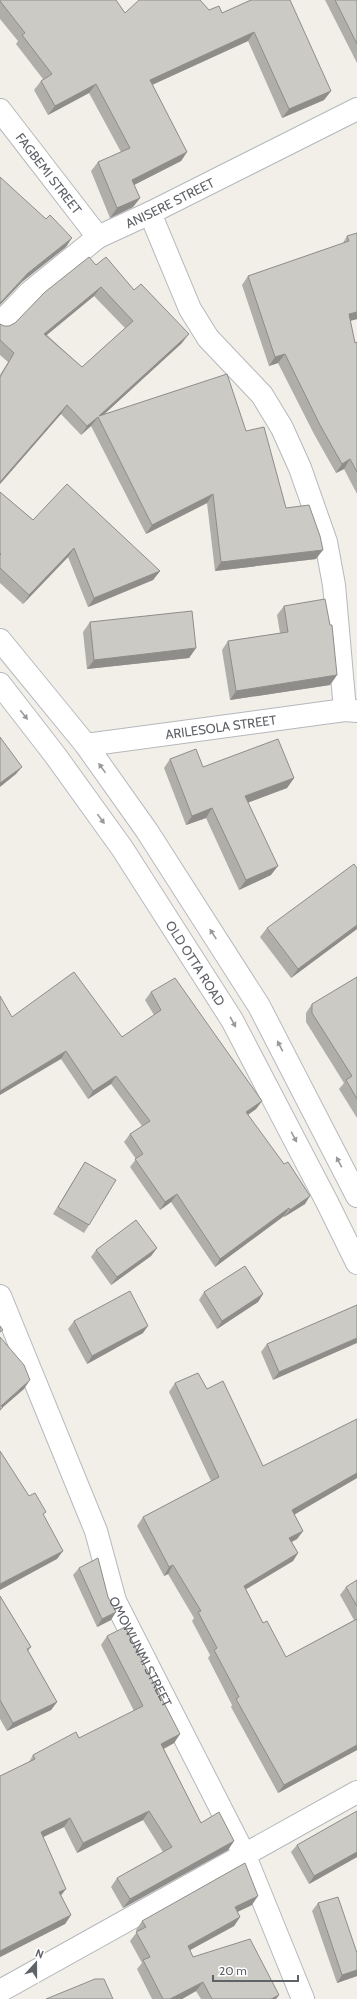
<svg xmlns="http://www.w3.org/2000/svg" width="357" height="1999" font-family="Cabin,sans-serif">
  <rect width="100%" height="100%" fill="#f1efe8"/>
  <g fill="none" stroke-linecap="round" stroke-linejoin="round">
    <g stroke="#b5b8bc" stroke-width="24">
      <g id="street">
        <path id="s1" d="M0 110 98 237"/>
        <path d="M150 213 190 309 208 338 262 395 282 428 300 468 326 542 334 585 345 710"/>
        <path id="s2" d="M0 323 30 292 98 237 150 213 357 109"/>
        <path id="s3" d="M86 745 345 710 357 711"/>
        <path id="s4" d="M0 1296 96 1531 115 1601 245 1856 303 1999"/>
        <path d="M0 1991 357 1792"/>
      </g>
    </g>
    <g stroke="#b6babf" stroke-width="24">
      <g id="secondary">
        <path d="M0 640 86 745 147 831 259 1006 357 1196"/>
        <path id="s5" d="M0 684 55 755 122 848 232 1020 327 1202 357 1263"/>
      </g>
    </g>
    <use href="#street" stroke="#fff" stroke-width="22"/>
    <use href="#secondary" stroke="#fff" stroke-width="22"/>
  </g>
  <g fill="#afaea9" fill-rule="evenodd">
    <path d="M0 0 125 13 209 10 222 13 251 0 331 91 324 100 282 118 248 41 152 85 187 152 181 161 134 185 140 198 133 207 110 218 91 171 98 162 121 152 89 93 48 115 34 90 41 81 43 79 16 44 18 41 0 19Z"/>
    <path d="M325 0H357V63Z"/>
    <path d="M357 233V319L350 321 355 343 357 342V494L344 469 336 473 314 434 278 363 269 366 242 285 248 276 343 243 347 236Z"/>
    <path d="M96 265 134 290 182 343 104 414 246 431 286 508 316 559 215 571 207 503 146 534 91 426 81 435 61 414 0 484V375L8 362 0 355V324L4 326H9L15 323ZM94 296 125 328 82 367 47 335Z"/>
    <path d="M0 492 33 520 160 571 153 580 88 607 68 557 23 604 0 583Z"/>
    <path d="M284 606 337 675 330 685 230 700 222 650 228 641 280 633 277 615Z"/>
    <path d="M90 622 196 648 189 658 87 669 83 632Z"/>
    <path d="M170 759 203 767 294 778 287 788 248 802 271 875 239 890 206 818 186 825 164 768Z"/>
    <path d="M267 928 357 929 291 978 260 937Z"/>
    <path d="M357 977V1118L339 1089 344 1083 306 1022V1013L312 1004Z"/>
    <path d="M151 992 262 1101 256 1109 248 1115 305 1204 284 1217V1216L215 1267 171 1202 160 1210 130 1167 136 1159 124 1142 130 1134 142 1126 111 1084 88 1099 61 1059 12 1017 122 1037 154 1015 145 1000Z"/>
    <path d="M85 1162 89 1225 84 1233 53 1214 80 1170Z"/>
    <path d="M157 1248 151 1256 111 1285 91 1257 96 1250Z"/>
    <path d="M204 1292 263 1294 258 1302 217 1329 199 1300Z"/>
    <path d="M357 1305 273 1380 261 1352 267 1344Z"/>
    <path d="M74 1321 143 1333 87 1364 68 1329Z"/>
    <path d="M175 1383 207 1389 263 1466 357 1419V1478L294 1514 303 1531 297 1539 292 1542 298 1553 293 1561 246 1589 263 1623 286 1657 354 1620 340 1595 346 1587 357 1580V1750L278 1793 231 1707 232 1705 208 1658 210 1655 192 1621 194 1618 168 1574 164 1576 137 1526 143 1517 211 1481 169 1392Z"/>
    <path d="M79 1568 108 1597 111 1620 97 1627 73 1575Z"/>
    <path d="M0 1596 31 1647 28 1651 57 1702 51 1710 7 1731 0 1719Z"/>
    <path d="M107 1636 180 1734 174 1743 164 1749 201 1823 234 1841 228 1850 123 1908 111 1887 117 1878 163 1852 143 1820 77 1853 64 1827 43 1837 61 1895 71 1915 65 1924 0 1957V1776L29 1762 33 1755 79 1738 134 1711 101 1645Z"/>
    <path d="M357 1812V1857L309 1884 291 1852 297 1845Z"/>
    <path d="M318 1903 357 1953V1976L337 1983 312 1911Z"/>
    <path d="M252 1905 237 1912 240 1917 234 1926 190 1950 193 1957 279 1995 276 1999H201L196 1991 182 1999H152L137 1969 142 1963 130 1941 137 1932 136 1930 142 1921Z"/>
  </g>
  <g fill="#8f8d8a">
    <path d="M254 32 248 41 143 89 150 80Z"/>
    <path d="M96 84 89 93 48 115 55 106Z"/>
    <path d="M331 91 324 100 282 118 289 109Z"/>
    <path d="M187 152 181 161 126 189 132 180Z"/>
    <path d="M140 198 133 207 110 218 117 208Z"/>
    <path d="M72 238 66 247 22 282 0 305V303L28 273Z"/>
    <path d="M101 287 94 296 38 342 44 334Z"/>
    <path d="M357 312V319L342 323 349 314Z"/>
    <path d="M189 334 182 343 99 419V416Z"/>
    <path d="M285 354 278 363 269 366 275 357Z"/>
    <path d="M67 405 61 414 0 484V482Z"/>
    <path d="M98 417 91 426 81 435 87 426Z"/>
    <path d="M350 459 344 469 336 473 342 464Z"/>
    <path d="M213 494 207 503 146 534 152 525Z"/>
    <path d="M74 548 68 557 23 604 29 595Z"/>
    <path d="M323 550 316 559 215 571 221 562Z"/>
    <path d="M160 571 153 580 88 607 94 598Z"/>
    <path d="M196 648 189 658 87 669 94 660Z"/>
    <path d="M337 675 330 685 230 700 236 691Z"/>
    <path d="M22 767 16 774 0 787V783Z"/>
    <path d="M294 778 287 788 239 806 245 796Z"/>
    <path d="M212 808 206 818 186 825 192 816Z"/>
    <path d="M278 866 271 875 239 890 246 880Z"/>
    <path d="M357 925V929L291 978 298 969Z"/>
    <path d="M66 1051 61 1059 0 1095V1091Z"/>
    <path d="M116 1076 111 1084 88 1099 93 1091Z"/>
    <path d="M262 1101 256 1109 240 1120 246 1112Z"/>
    <path d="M177 1194 171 1202 160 1210 165 1202Z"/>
    <path d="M310 1196 305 1204 284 1217 290 1210Z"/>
    <path d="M289 1208 284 1216 215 1267 220 1259Z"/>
    <path d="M157 1248 151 1256 111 1285 117 1277Z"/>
    <path d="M263 1294 258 1302 217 1329 222 1321Z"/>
    <path d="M148 1326 143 1333 87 1364 92 1356Z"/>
    <path d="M357 1338V1343L273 1380 279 1372Z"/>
    <path d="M30 1380 24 1389 2 1408 0 1411 1 1406Z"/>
    <path d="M357 1473V1478L287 1519 292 1510Z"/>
    <path d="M303 1531 297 1539 283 1546 289 1538Z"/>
    <path d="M63 1551 57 1559 0 1590V1584Z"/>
    <path d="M298 1553 293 1561 238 1594 244 1586Z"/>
    <path d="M173 1565 168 1574 164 1576 169 1567Z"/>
    <path d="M116 1612 111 1620 97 1627 102 1619Z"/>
    <path d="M57 1702 51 1710 7 1731 13 1723Z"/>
    <path d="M180 1734 174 1743 155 1753 161 1744Z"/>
    <path d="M357 1745V1750L278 1793 284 1785Z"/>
    <path d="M149 1811 143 1820 77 1853 83 1843Z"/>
    <path d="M70 1818 64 1827 35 1841 41 1832Z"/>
    <path d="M234 1841 228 1850 123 1908 130 1899Z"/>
    <path d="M357 1852V1857L309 1884 314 1876Z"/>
    <path d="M66 1889 59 1898V1892Z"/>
    <path d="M258 1896 252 1905 229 1916 235 1907Z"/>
    <path d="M71 1915 65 1924 0 1957V1951Z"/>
    <path d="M240 1917 234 1926 181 1955 188 1946Z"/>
    <path d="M357 1970V1976L337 1983 342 1975Z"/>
    <path d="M203 1982 196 1991 182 1999H170Z"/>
    <path d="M279 1995 276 1999H271Z"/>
  </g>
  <g fill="#cccac5" stroke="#8f8d8a" fill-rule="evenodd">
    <path d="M0 0H116L125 13 139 0H200L209 10 219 6 222 13 251 0H290L331 91 289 109 254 32 150 80 187 152 132 180 140 198 117 208 98 162 130 148 96 84 55 106 41 81 52 74 22 35 25 33 0 1Z"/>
    <path d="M335 0H357V44Z"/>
    <path d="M0 177 46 219 50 215 72 238 28 273 0 303Z"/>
    <path d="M357 233V312L349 314 355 343 357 342V472L350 459 342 464 320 425 285 354 275 357 248 276 349 241 347 236Z"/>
    <path d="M89 257 96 265 106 257 134 290 141 284 189 334 99 416 227 374 246 431 264 427 286 508 309 505 320 536 323 550 221 562 213 494 152 525 98 417 87 426 67 405 0 482V377L14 353 0 340V324L4 326H9L15 323 45 292ZM101 287 133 321 82 367 44 334Z"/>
    <path d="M67 484 160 571 94 598 74 548 29 595 0 568V555L1 554 0 553V492L33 520Z"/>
    <path d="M325 599 330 625H332L337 675 236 691 228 641 288 632 284 606Z"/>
    <path d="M192 611 196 648 94 660 90 622Z"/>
    <path d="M0 737 22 767 0 783Z"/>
    <path d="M278 739 294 778 245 796 278 866 246 880 212 808 192 816 170 759 196 749 203 767Z"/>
    <path d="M354 864 357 868V925L298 969 267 928Z"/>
    <path d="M74 972 122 1037 161 1010 151 992 175 978 262 1101 246 1112 284 1164 288 1162 310 1196 290 1210 289 1208 220 1259 177 1194 165 1202 135 1159 143 1154 130 1134 150 1121 116 1076 93 1091 66 1051 0 1091V996L12 1017Z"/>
    <path d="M357 977V1099L346 1080 352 1076 312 1013V1004Z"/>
    <path d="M85 1162 116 1180 89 1225 58 1207Z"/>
    <path d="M136 1220 157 1248 117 1277 96 1250Z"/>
    <path d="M245 1266 263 1294 222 1321 204 1292Z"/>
    <path d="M130 1291 148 1326 92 1356 74 1321Z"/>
    <path d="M357 1305V1338L279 1372 267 1344Z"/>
    <path d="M0 1326 3 1330 0 1332Z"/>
    <path d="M0 1337 24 1365 30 1380 1 1406 3 1407 0 1410Z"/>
    <path d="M198 1373 207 1389 223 1381 263 1466 357 1419V1473L292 1510 303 1531 289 1538 298 1553 244 1586 263 1623 267 1621 286 1657 357 1619V1745L284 1785 236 1699 239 1697 214 1650 217 1648 198 1612 201 1611 173 1565 169 1567 143 1517 219 1477 175 1383Z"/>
    <path d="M0 1451 29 1496 35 1493 46 1512 43 1514 63 1551 0 1584Z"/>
    <path d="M98 1558 108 1597 116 1612 102 1619 79 1568Z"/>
    <path d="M357 1580V1606L346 1587Z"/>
    <path d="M0 1596 31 1647 27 1649 57 1702 13 1723 0 1700Z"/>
    <path d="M125 1627 180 1734 161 1744 201 1823 219 1812 234 1841 130 1899 117 1878 172 1847 149 1811 83 1843 70 1818 41 1832 66 1889 59 1892 71 1915 0 1951V1776L35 1759 33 1755 76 1732 79 1738 143 1706 107 1636Z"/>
    <path d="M357 1811V1852L314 1876 297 1845Z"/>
    <path d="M245 1863 258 1896 235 1907 240 1917 188 1946 193 1957 250 1939 279 1995 271 1999H212L203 1982 170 1999H163L143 1960 150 1957 136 1932 146 1927 142 1921Z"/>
    <path d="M338 1897 357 1953V1970L342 1975 318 1903Z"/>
    <path d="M95 1979H104L113 1999H46Z"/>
  </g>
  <defs><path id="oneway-solid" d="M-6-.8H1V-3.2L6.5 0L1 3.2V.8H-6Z"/></defs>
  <g fill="#979a9d">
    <use href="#oneway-solid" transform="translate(24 715) rotate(52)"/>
    <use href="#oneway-solid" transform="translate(102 768) rotate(-126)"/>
    <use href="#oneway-solid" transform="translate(101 819) rotate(54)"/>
    <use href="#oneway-solid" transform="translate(213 934) rotate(-123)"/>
    <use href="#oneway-solid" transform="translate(233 1022) rotate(61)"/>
    <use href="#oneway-solid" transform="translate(280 1046) rotate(-117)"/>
    <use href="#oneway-solid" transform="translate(294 1137) rotate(62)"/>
    <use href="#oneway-solid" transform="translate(339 1162) rotate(-117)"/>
  </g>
  <g text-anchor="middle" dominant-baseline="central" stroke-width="3" stroke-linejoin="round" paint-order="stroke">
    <g font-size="13" fill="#5f6368" stroke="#fff">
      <text stroke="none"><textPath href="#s1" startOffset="80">FAGBEMI STREET</textPath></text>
      <text stroke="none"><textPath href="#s2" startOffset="210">ANISERE STREET</textPath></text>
      <text stroke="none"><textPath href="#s3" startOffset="136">ARILESOLA STREET</textPath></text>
      <text stroke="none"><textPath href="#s5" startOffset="341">OLD OTTA ROAD</textPath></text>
      <text stroke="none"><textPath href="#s4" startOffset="383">OMOWUNMI STREET</textPath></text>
    </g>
  </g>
  <g transform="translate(36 1963) rotate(21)" stroke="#ffffff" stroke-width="3" paint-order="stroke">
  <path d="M0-3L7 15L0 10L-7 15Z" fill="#5f6368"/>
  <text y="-6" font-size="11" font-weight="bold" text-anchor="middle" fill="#5f6368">N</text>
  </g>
  <path d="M213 1975v6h85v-6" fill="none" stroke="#5f6368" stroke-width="2"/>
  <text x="219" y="1975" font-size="12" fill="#5f6368" stroke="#ffffff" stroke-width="3" paint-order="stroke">20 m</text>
</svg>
